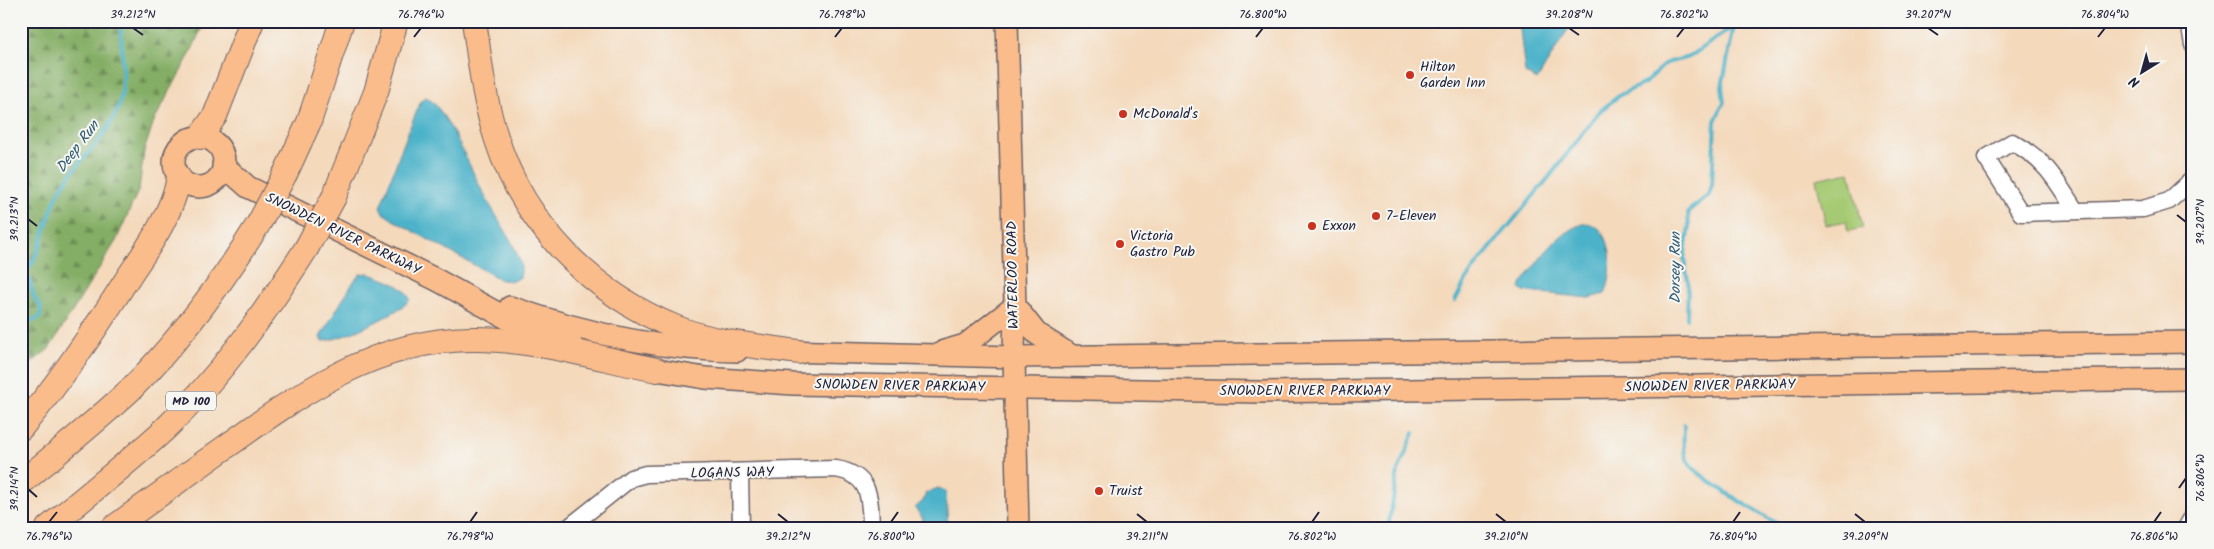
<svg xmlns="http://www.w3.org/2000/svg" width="2214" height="549" font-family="Kalam,sans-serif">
  <defs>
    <pattern id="forest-firs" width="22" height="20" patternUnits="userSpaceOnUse" patternTransform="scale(1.25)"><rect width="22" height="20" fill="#84ae65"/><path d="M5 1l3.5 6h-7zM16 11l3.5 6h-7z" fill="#6c8d54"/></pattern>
  </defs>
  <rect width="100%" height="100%" fill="#f6f6f2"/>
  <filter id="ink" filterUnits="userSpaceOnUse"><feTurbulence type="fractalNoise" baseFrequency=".02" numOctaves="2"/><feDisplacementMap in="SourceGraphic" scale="10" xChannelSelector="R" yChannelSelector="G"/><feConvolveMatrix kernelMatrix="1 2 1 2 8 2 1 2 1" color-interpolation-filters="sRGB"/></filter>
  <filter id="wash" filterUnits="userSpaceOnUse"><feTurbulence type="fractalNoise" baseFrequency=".0096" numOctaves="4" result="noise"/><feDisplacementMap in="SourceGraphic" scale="20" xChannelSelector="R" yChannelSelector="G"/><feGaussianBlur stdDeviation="1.12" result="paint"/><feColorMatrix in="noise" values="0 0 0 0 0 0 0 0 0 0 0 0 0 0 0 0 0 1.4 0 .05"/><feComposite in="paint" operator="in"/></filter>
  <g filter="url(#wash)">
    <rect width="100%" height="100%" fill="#f4d9bb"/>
    <path fill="url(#forest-firs)" stroke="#536850" d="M21 21H205L189 56 154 121 144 151 139 189 116 241 49 349 21 371Z"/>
    <path fill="#a5ca73" stroke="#647657" d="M1850 172 1863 228 1848 231 1846 221 1826 225 1816 179Z"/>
    <g fill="#4bb2c9" stroke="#366a82">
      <path d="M1519 21H1573L1537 80 1525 73Z"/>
      <path d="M426 97C445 105 474 177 486 198 497 218 511 237 519 259 521 265 522 271 520 277L514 281 501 280 393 220 383 213 380 207 410 127 421 101Z"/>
      <path d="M1586 223C1615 226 1614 273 1605 294L1589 298 1522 291 1520 288 1522 283C1539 260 1558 230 1586 223Z"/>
      <path d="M368 273C381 279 406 284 410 300 399 313 338 342 322 341L320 337 354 281 360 274Z"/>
      <path d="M938 488 946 491 948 528H918L923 519 915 508 923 501 926 493Z"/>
    </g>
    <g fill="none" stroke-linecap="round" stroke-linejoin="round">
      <g stroke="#4bb2c9" stroke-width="4">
        <path d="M21 277C42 259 45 218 59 192 75 162 106 140 118 108 128 80 120 49 121 21"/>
        <path d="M1455 301 1466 280 1478 263 1550 176 1600 111 1620 95 1645 83 1666 63 1689 57 1734 26"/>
        <path d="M1687 318 1688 281 1684 259 1689 226 1688 214 1691 209 1709 195 1712 184 1715 121 1724 102 1722 87 1734 26 1737 21"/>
        <path d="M21 320H35L40 317 41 307 35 299 27 273"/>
        <path d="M1684 425C1684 437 1682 449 1687 460 1696 478 1764 516 1785 528"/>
        <path d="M1388 528 1398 471 1414 433"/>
      </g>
    </g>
  </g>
  <g filter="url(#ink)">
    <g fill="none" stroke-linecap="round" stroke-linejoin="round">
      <g stroke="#6c6268" stroke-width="19">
        <g id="minor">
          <path d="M2189 21 2193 45"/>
          <path d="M2075 210C2056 180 2045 159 2012 142L1986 158 2021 213 2143 209 2169 201 2193 179"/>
          <path d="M740 473 741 528"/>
          <path d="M568 528 631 478 646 474 836 469C871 475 870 498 871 528"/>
          <path d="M2186 528 2193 516"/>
        </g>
      </g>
      <g stroke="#6c6268" stroke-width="24">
        <g id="major">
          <path d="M1007 21 1015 306 1014 357 1018 528"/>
          <circle cx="199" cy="162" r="25"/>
          <path d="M223 165 248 187 437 280 510 320 572 345"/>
          <path d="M1015 306 1037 334 1072 356"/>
          <path d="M510 307C582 332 661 350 737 351"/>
          <path d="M783 351 1014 357 2193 342"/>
          <path d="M944 351 965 345 1015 306"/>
          <path d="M640 365 657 370 705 378 793 384 1261 392 2193 379"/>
        </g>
      </g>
      <g stroke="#6c6268" stroke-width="26">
        <g id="highway">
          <path d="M474 21C480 61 484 102 497 140 524 225 594 295 677 328 715 343 758 346 799 352"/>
          <path d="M200 137 215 116 252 21"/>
          <path d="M286 172 309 122 342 21"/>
          <path d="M334 197 376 92 396 21"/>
          <path d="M21 428C61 381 96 328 129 276 149 246 172 214 179 178"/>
          <path d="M21 483C58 452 96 422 131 389 181 339 222 283 259 223"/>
          <path d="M48 528C87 495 128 463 165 429 221 376 265 313 306 249"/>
          <path d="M113 528C151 501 189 473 227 446 301 393 376 340 471 339 533 338 597 358 657 370"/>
        </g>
      </g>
      <use href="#minor" stroke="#fff" stroke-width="16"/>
      <use href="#major" stroke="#fabc8b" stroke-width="21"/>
      <use href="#highway" stroke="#fabc8b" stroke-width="24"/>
      <g stroke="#6c6268" stroke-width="26" stroke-linecap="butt">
        <g id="highway-bridge">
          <path d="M259 223 286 172"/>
          <path d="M306 249 334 197"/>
        </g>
      </g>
      <use href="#highway-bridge" stroke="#fabc8b" stroke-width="24"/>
    </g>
  </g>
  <path fill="none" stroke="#22223b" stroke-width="2" d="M133 28 143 35M1569 28 1579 35M1928 28 1938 35M414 37 421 28M835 37 842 28M1256 37 1263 28M1677 37 1684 28M2098 37 2105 28M2177 215 2186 222M28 219 37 226M2179 488 2186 478M28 489 37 497M778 514 788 522M1137 514 1147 522M1496 514 1506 522M1855 514 1865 522M49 522 57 512M470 522 477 512M891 522 898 512M1312 522 1319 512M1733 522 1740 512M2154 522 2161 512"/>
  <g fill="#c8321e" stroke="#f6f6f2" stroke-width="2">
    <circle cx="1410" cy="75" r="5"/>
    <circle cx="1123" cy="114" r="5"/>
    <circle cx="1376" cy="216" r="5"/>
    <circle cx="1312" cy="226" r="5"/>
    <circle cx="1120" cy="244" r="5"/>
    <circle cx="1099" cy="491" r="5"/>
  </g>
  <g text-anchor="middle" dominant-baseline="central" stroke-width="4" stroke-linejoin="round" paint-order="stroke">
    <rect fill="#f6f6f2" stroke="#626272" stroke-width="1" x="166" y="391.5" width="50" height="19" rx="4"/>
    <g font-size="12" font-weight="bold" fill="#22223b">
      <text x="191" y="401">MD 100</text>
    </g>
    <g font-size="14" fill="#22223b" stroke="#f6f6f2" text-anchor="start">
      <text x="1420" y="67">Hilton<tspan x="1420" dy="16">Garden Inn</tspan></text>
      <text x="1133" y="114">McDonald's</text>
      <text x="1386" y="216">7-Eleven</text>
      <text x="1322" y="226">Exxon</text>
      <text x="1130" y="236">Victoria<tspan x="1130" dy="16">Gastro Pub</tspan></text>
      <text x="1109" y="491">Truist</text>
    </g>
    <g font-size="14" fill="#22223b" stroke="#f6f6f2">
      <text transform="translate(343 234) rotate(26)">SNOWDEN RIVER PARKWAY</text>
      <text transform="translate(1013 275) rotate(-91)">WATERLOO ROAD</text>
      <text transform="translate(900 386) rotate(1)">SNOWDEN RIVER PARKWAY</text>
      <text transform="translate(1710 386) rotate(-1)">SNOWDEN RIVER PARKWAY</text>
      <text x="1305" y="391">SNOWDEN RIVER PARKWAY</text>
      <text transform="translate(732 473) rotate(-1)">LOGANS WAY</text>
    </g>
    <g font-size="15" font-style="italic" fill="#325c74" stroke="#f6f6f2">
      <text transform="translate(78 147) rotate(-53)">Deep Run</text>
      <text transform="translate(1676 268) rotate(-90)">Dorsey Run</text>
    </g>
  </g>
  <rect width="2214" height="549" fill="none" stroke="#f6f6f2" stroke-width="55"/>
  <g transform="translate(2142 72) rotate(217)" stroke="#f6f6f2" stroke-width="4" paint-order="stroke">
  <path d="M0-4L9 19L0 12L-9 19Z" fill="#22223b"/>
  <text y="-8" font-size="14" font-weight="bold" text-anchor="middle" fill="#22223b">N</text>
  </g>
  <rect x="28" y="28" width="2158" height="494" fill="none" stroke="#22223b" stroke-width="2"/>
  <g font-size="12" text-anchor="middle" fill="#22223b">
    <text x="133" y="18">39.212°N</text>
    <text x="421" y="18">76.796°W</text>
    <text x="842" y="18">76.798°W</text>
    <text x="1263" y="18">76.800°W</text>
    <text x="1569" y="18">39.208°N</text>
    <text x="1684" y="18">76.802°W</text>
    <text x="1928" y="18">39.207°N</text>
    <text x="2105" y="18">76.804°W</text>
    <text transform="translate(14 219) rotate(-90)" y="4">39.213°N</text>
    <text transform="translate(2200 222) rotate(-90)" y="4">39.207°N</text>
    <text transform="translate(2200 478) rotate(-90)" y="4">76.806°W</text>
    <text transform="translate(14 489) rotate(-90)" y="4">39.214°N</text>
    <text x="49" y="540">76.796°W</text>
    <text x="470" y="540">76.798°W</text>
    <text x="788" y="540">39.212°N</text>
    <text x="891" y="540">76.800°W</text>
    <text x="1147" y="540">39.211°N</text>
    <text x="1312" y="540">76.802°W</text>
    <text x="1506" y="540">39.210°N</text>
    <text x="1733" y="540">76.804°W</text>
    <text x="1865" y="540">39.209°N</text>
    <text x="2154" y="540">76.806°W</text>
  </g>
</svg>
